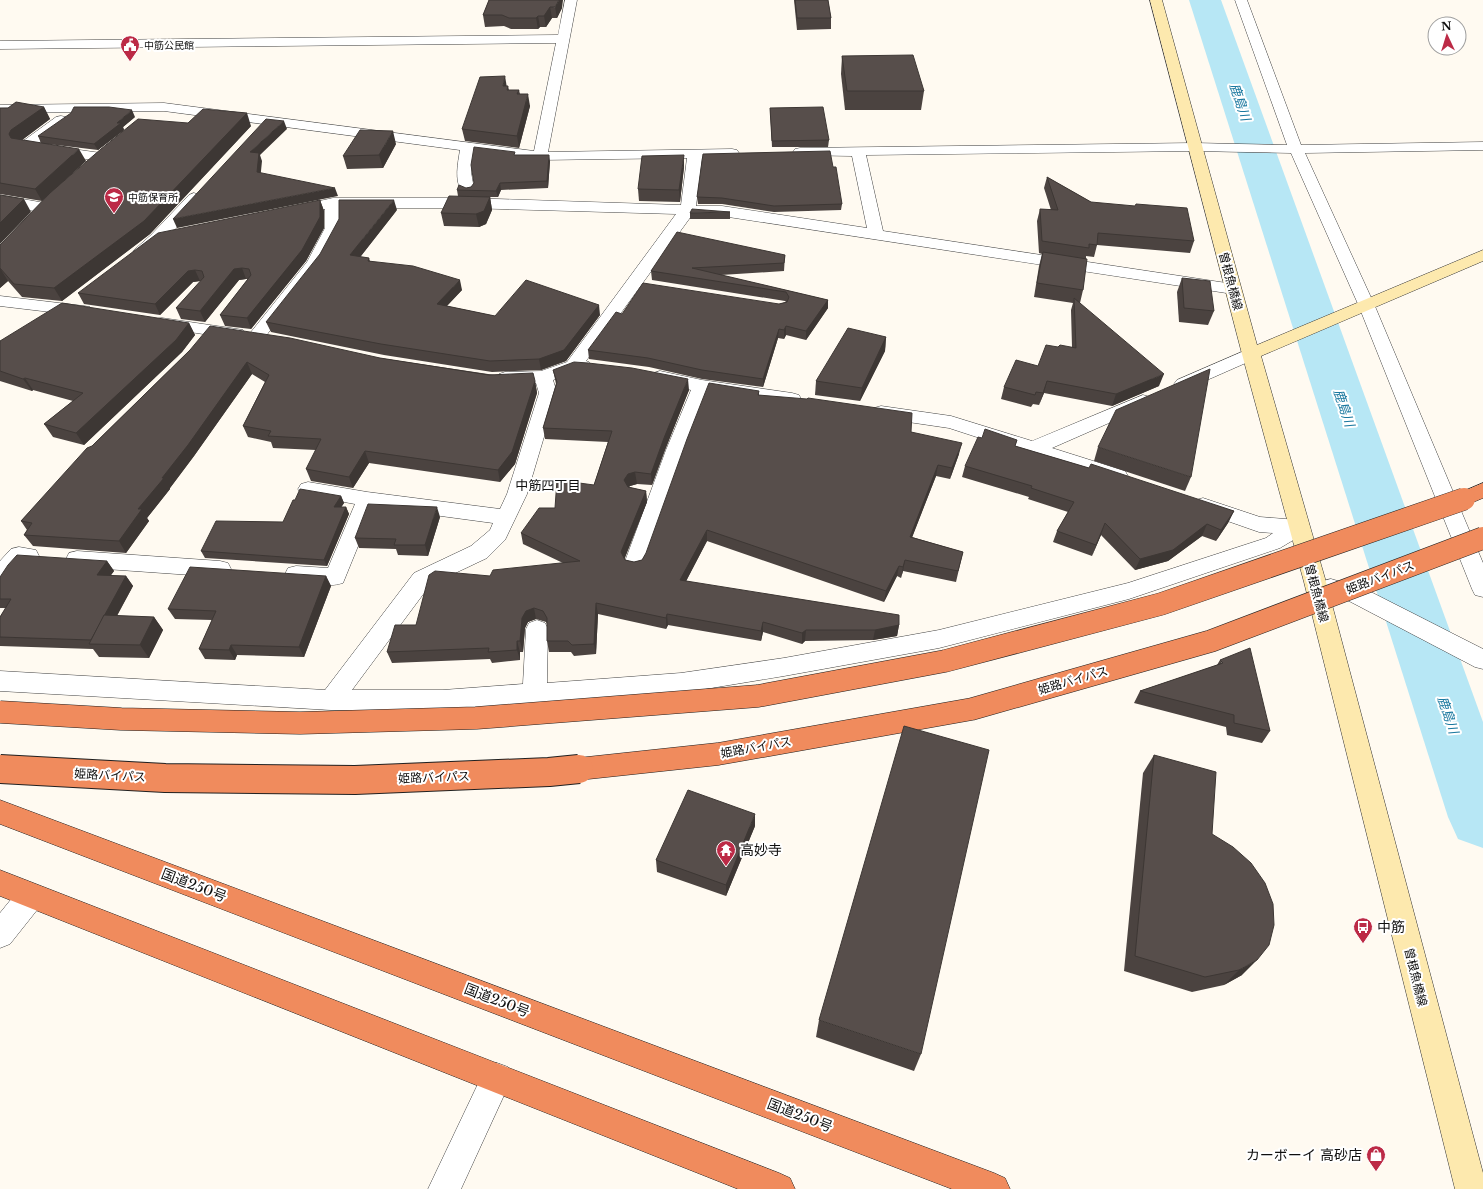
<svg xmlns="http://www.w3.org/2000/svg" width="1483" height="1189" font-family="'Libre Baskerville','Noto Sans JP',serif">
  <rect width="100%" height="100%" fill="#fffaf1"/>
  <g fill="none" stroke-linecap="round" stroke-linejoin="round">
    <path fill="#b7e7f5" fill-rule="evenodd" d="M1189 0H1221L1483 722V848L1458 839 1448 817Z"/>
    <g stroke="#424242" stroke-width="1">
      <g id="street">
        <path d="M565 0H577L548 152 732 149 737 150 739 153 737 156 702 158 696 206H722L867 228 852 156 795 155 793 152 795 149 800 148 1194 143 1287 145 1235 0H1247L1301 145 1483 142V150L1305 153 1374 304 1483 563V597L1475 595 1472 589 1358 304 1291 153 1194 151 866 155 883 231 1233 284 1239 285 1241 289 1239 293 1233 294 722 216 692 215 586 361 589 362 592 366 589 370 575 372 553 380 557 393 527 494 505 540 487 558 430 585 352 690H443L523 684 526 629 529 623 537 620 545 623 548 629 547 683 681 673 784 658 939 630 1128 583 1266 538 1273 533 1259 532 1196 510 1193 505 1196 500 1203 498 1260 517 1298 520 1305 523 1308 528 1305 533 1280 548 1129 599 939 648 784 676 681 693 443 710H331L0 691V671L325 690 414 573 471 546 490 530 493 523 374 507 343 583C327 588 304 585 288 580L285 574 288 568 296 566 328 568 355 504 301 494 298 489 301 484 308 482 367 492 500 509 507 494 539 393 536 383 505 384 499 382 496 378 499 374 505 372 541 371 567 362 676 214 466 208H341V228L322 263 262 341 256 342 250 341 247 337 307 262 325 228V209L293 216 288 214 285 211 288 208 333 198H466L681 205 687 158 540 160 474 152 471 172 474 189 472 192 467 193 462 192C454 180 458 163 460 150L164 111 0 113V105L164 103 534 151 556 43 0 49V41L558 35Z"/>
        <path d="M61 116 66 117 68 120 66 123 37 144 101 153 106 154 108 157 106 160 101 161 19 150 17 147 19 144 56 117Z"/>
        <path d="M194 193 199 195 202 198C192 212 161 246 147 254 143 256 140 255 135 254L133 251 151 235 189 195Z"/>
        <path d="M0 195 45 203 50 205 53 208 50 211 45 213 0 205Z"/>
        <path d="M0 296 84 306 90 307 93 311 90 315 84 316 0 306Z"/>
        <path d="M162 318 237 329 243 330 246 334 243 338 237 339 156 327 153 323 156 319Z"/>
        <path d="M1251 348 1257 350 1260 354 1257 358 1189 388 1183 390 1177 388 1174 384 1177 380Z"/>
        <path d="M660 371 702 380 792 393 799 395 801 399 799 403 792 405 708 393 686 450 646 564 643 570 635 572 627 570 624 564 666 450 691 390 654 381 651 377 654 373Z"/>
        <path d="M1143 395 1150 397 1152 401 1150 405 1052 448 1125 471 1128 476 1125 481 1118 483 949 428 881 418 874 416 872 412 874 408 881 406 951 416 1032 441Z"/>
        <path d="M19 547 36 550 39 556 36 562 24 563 8 580 0 582V561L11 549Z"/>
        <path d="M77 551 220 561 228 563 231 569 228 575 220 577 77 567 69 565 66 559 69 553Z"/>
        <path d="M1331 579 1365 589 1483 649V669L1475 667 1349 601 1323 593 1320 587 1323 581Z"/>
        <path d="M31 883 41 887 45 896 41 905 10 944 0 948V913L21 887Z"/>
        <path d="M497 1063 508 1067 512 1078 461 1189H428L486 1067Z"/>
      </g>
    </g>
    <g stroke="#313131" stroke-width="1">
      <path id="secondary" d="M1150 0H1162L1257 345 1483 250V261L1261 356 1326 582 1483 1173V1189H1455L1304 582 1242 354Z"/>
    </g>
    <g stroke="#202020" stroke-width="1">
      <g id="highway">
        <path d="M1483 483V498L1464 506 1457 504 1454 499 1457 494Z"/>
        <path d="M0 800 994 1173 1005 1178 1010 1189H952L0 824Z"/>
        <path d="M0 870 779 1173 790 1178 795 1189H738L0 896Z"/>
      </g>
    </g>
    <use href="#street" fill="#fff" fill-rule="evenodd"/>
    <use href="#secondary" fill="#fde9ae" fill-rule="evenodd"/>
    <use href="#highway" fill="#f08b5d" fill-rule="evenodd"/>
    <g stroke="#202020" stroke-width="23" stroke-linecap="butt">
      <g id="highway-bridge-far1">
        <path d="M0 712 121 719 300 723 476 718 758 696 945 661 1161 604 1464 499"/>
        <path d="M0 769 15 770"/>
        <path d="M569 770 718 754 972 709 1211 641 1483 538"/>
      </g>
    </g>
    <g stroke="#202020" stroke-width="30" stroke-linecap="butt">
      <path id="highway-bridge" d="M0 769 165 778 355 780 549 772 579 769"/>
    </g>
    <use href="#highway-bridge-far1" stroke="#f08b5d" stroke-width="22"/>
    <use href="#highway-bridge" stroke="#f08b5d" stroke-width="28"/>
  </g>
  <g fill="#4b4340">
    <path d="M489 0 562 8 557 18H552L546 27H540L538 29H511L504 26 485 27 483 15Z"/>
    <path d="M794 0H828L831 18V29L797 30Z"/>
    <path d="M842 56 924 91 921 110H845L841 74Z"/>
    <path d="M507 86H508L509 90H519L520 94 530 106 519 148 465 141 462 129Z"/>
    <path d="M44 107 50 119 22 140 41 143 38 136 135 117 123 127 124 130 98 150 48 144 86 161 52 192 188 123 251 126 150 234 62 301 22 297 8 281 0 288V245L50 194 42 201 0 194V108Z"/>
    <path d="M770 108 829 140 828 147H772Z"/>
    <path d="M396 144 383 168 347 169 343 156Z"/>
    <path d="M515 155 550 161 548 188 501 190 498 197H490L492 210 486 224 479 227 444 226 441 213 458 196 457 190 471 187Z"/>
    <path d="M684 167 680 202 639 201 638 189Z"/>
    <path d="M833 167 842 204 841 210 774 212 722 204H698L697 197Z"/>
    <path d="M1047 177 1091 202 1194 241 1190 253 1097 245 1094 257 1086 256V259L1083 290 1080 303 1159 386 1112 406 1044 393 1039 405 1033 404 1031 407 1001 399 1004 387 1038 366 1058 347H1072L1071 310 1073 303 1034 297 1039 266 1042 254 1039 253 1037 221 1040 209 1051 210 1044 188Z"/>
    <path d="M320 200 324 211V228L306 261 251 329 225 326 220 315 248 279H246L239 280 205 322 181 319 176 308 201 281H200L193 282 160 315 84 304 78 293Z"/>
    <path d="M397 210 360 257 369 258 370 261 462 290 447 306 495 316 600 315 566 361 541 370 492 372 384 355 271 332 266 322Z"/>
    <path d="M730 212V219H690V213Z"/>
    <path d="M785 255 784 271 721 275 828 300V308L806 340 786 335 784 339 778 338 763 387 702 379 649 367 589 359 588 350 622 314 779 304 786 302 785 301 652 280 651 271Z"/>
    <path d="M1182 278 1214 311 1208 325 1179 322 1177 292Z"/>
    <path d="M189 323 195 335 182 352 84 445 53 437 44 424 73 401 33 390 32 391 0 381V341Z"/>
    <path d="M886 337 885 351 860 401 815 395 816 381Z"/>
    <path d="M190 350 380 358 535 381 537 393 515 464 500 482 369 463 353 488 311 481 306 469 316 450 273 448 271 442 248 437 243 426 265 382 252 374 194 456 170 488V489L147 518 149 521 126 553 33 546 24 535 27 530 21 521 92 446Z"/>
    <path d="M553 370 689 390 665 450 652 485 637 484 630 486 628 487 646 491 647 502 624 559 625 560 634 562 642 560 759 391V395L911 432 959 454 950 479 936 476 912 537 963 552 956 582 903 571 901 578 897 576 884 602 707 541 686 581 899 625 897 636 873 640 805 641 802 644 763 632 761 641 668 625 666 629 598 614 596 654 574 656 571 652H549L547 641V624L546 622 536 619 528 622 525 628 523 652H520V660L492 663 490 659 392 663 387 652 416 625 490 576 563 563 523 544 521 533 555 508 594 485 608 442 545 439 543 428 556 384Z"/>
    <path d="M1017 440 1015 446 1089 468 1234 511 1228 523 1216 541 1202 536 1168 561 1135 570 1101 535 1092 556 1053 542 1057 531 1068 512 1028 499 1029 497 962 477 965 466Z"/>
    <path d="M1098 447 1191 477 1185 491 1094 461Z"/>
    <path d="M341 496 344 503 341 507H346L349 514 327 566 205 558 201 551 283 522Z"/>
    <path d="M440 517 428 556 398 555 396 549 359 548 355 538Z"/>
    <path d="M107 561 114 571 110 576H126L133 586 117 616 154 617 163 630 149 658 99 657 93 649 0 646V617L6 608H0V577Z"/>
    <path d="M326 576 331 586 304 657 237 655 235 660 205 659 199 649 212 620 175 619 168 609Z"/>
    <path d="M1220 660 1270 731 1262 743 1227 735 1226 727 1134 703 1140 691 1217 665Z"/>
    <path d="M1154 755 1212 834 1242 975 1224 985 1192 992 1124 971 1143 773Z"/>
    <path d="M755 826 726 896 657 872 656 860Z"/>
    <path d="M819 1020 921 1054 914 1071 816 1037Z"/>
  </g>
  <g fill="#3d3734">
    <path d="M559 0H563L562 8 557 18 555 7Z"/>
    <path d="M550 7 552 18 546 27 544 16Z"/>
    <path d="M538 16 540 27 538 29 536 18Z"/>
    <path d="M505 76 507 88 503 86Z"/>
    <path d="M528 94 530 106 519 148 517 136Z"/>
    <path d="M44 107 50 119 18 143 11 138 9 134 11 130Z"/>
    <path d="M132 110 135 117 123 127 124 130 98 150 94 144 117 123Z"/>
    <path d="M247 113 251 126 150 234 62 301 54 288Z"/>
    <path d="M284 121 287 129 260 155 262 161 260 181 250 152Z"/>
    <path d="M393 131 396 144 383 168 379 155Z"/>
    <path d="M79 149 86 161 42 201 35 189Z"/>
    <path d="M549 155 550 161 548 188 547 181Z"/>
    <path d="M684 155V167L680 202 679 190Z"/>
    <path d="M500 183 501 190 498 197 496 191Z"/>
    <path d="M335 188 338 196 177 228 173 219Z"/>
    <path d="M490 197 492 210 486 224 479 227 476 214Z"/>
    <path d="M24 199 31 212 0 244V223Z"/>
    <path d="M320 200 324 211V228L306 261 251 329 247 318Z"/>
    <path d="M394 200 397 210 354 265 350 255Z"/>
    <path d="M0 268 8 281 0 288Z"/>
    <path d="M242 268 246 279 239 280 205 322 200 311 234 269Z"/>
    <path d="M195 270 200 281 193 282 160 315 155 304 188 271Z"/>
    <path d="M460 280 462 290 439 314 437 304Z"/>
    <path d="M828 300V308L806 340V331Z"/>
    <path d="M599 305 600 315 566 361 541 370 539 359Z"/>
    <path d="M189 323 195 335 182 352 84 445 76 433Z"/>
    <path d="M786 326V335L784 339V330Z"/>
    <path d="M779 329 778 338 763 387V379Z"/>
    <path d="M886 337 885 351 860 401 862 388Z"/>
    <path d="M247 362 252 374 194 456 170 488V489L147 518 149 521 126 553 119 541 138 509 162 478Z"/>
    <path d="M1164 374 1159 386 1112 406 1116 394Z"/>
    <path d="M25 378 33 390 32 391 23 379Z"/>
    <path d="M688 379 689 390 665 450 652 485 651 474 664 438Z"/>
    <path d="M535 381 537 393 515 464 500 482 498 470Z"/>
    <path d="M1047 381 1044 393 1039 405Z"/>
    <path d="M962 443 959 454 950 479 952 468Z"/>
    <path d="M365 451 369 463 353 488 349 477Z"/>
    <path d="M938 465 936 476 908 548 910 537Z"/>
    <path d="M635 472 637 484 630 486 626 491 624 480 628 474Z"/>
    <path d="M646 491 647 502 623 563 621 552Z"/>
    <path d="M341 496 344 503 337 514 334 507Z"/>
    <path d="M346 507 349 514 327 566 324 560Z"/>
    <path d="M437 507 440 517 428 556 425 545Z"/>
    <path d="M1234 511 1228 523 1216 541 1221 530Z"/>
    <path d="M1105 523 1101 535 1092 556 1096 545Z"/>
    <path d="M1207 524 1202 536 1168 561 1135 570 1140 559Z"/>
    <path d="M707 530V541L681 591 680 580Z"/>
    <path d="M905 560 903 571 901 578 903 567Z"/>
    <path d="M107 561 114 571 104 585 97 575Z"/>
    <path d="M899 566 897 576 884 602 886 591Z"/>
    <path d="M126 576 133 586 101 644 91 640Z"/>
    <path d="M326 576 331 586 304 657 299 647Z"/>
    <path d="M596 603 598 614 596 654 594 644Z"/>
    <path d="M534 608 536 619 528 622 525 628 523 652 520 641 522 618 526 611Z"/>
    <path d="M667 614 668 625 666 629V618Z"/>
    <path d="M154 617 163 630 149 658 140 645Z"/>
    <path d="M763 622V632L761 641V631Z"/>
    <path d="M899 625 897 636 873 640 875 630Z"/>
    <path d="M806 630 805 641 802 644V633Z"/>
    <path d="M517 641 520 652V660L517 650Z"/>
    <path d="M231 645 237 655 235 660 229 650Z"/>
    <path d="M755 814V826L726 896V885Z"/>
    <path d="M1257 960 1242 975 1224 985 1239 970Z"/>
  </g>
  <g fill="#574e4b" stroke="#3d3734">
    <path d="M489 0H559L555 7H550L544 16H538L536 18H509L502 15H483Z"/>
    <path d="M795 0H828L831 18H797Z"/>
    <path d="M913 55 924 91H847L842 56Z"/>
    <path d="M505 76 503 86H508L507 90H519L517 94H528L517 136 462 129 480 77Z"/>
    <path d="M16 102 44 107 11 130 9 134 11 138 79 149 35 189 0 183V108H8Z"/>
    <path d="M74 107H109L132 110 117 123H121L94 144 38 136 71 113Z"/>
    <path d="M823 107 829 140 772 141 770 108Z"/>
    <path d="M203 109 247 113 144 221 54 288 14 284 0 268V245L50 193 101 149 138 119 188 123Z"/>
    <path d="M266 119 284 121 250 152 259 153 257 172 335 188 173 219Z"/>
    <path d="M360 130 393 131 379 155 343 156Z"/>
    <path d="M474 147 515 152 514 155H549L547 181 500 183 496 191 457 190 459 185 466 188 471 187 474 183 471 165Z"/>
    <path d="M830 151 833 167H836L842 204 774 206 722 198 697 197 703 154Z"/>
    <path d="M684 155 679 190 638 189 642 156Z"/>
    <path d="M1047 177 1091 202 1135 206 1136 204 1187 208 1194 241 1098 233 1097 245 1089 244V248L1042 241 1040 209 1058 210Z"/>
    <path d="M0 195 24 199 0 223Z"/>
    <path d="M449 196 490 197 484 211 476 214 441 213Z"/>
    <path d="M320 200V217L302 250 247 318 220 315 251 275 249 269 242 268 234 269 200 311 176 308 204 277 202 271 195 270 188 271 155 304 78 293 158 233Z"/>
    <path d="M339 200H394L350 255 369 258 368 261 413 266 460 280 437 304 495 316 526 280 599 305 564 350 539 359 490 361 381 344 266 322 320 254 339 219Z"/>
    <path d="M692 209 730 212 690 213Z"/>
    <path d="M677 232 785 255 784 263 692 268 828 300 806 331 786 326 784 330 779 329 763 379 702 370 648 358 588 350 616 312 622 314 643 283 779 304 787 302 789 297 786 292 651 271Z"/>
    <path d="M1043 252 1087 259 1083 290 1037 283Z"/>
    <path d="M1182 278 1210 281 1214 311 1184 308Z"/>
    <path d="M1074 298 1164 374 1116 394 1047 381 1043 393 1036 392 1035 395 1004 387 1016 360 1038 366 1046 345 1058 347 1060 345 1076 348Z"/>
    <path d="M62 303 189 323 176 340 76 433 44 424 83 393 25 378 23 379 0 371V341Z"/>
    <path d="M210 326 290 338 380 358 489 375 533 373 535 381 512 452 498 470 365 451 349 477 306 469 321 439 268 436 271 431 243 426 269 375 247 362 188 445 162 478H164L138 509H142L119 541 24 535 32 523 21 521 87 448 92 446 190 350Z"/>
    <path d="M848 328 886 337 862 388 816 381Z"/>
    <path d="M574 362 588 363 632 368 688 379 664 438 651 474 635 472 628 474 624 480 628 487 646 491 621 552 625 560 634 562 642 560 646 553 687 439 709 383 759 391 758 395 807 399 808 398 912 413 911 432 962 443 952 468 938 465 910 537 963 552 958 571 905 560 903 567 899 566 886 591 707 530 680 580 899 615V625L875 630H806L802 633 763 622 761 631 667 614 666 618 596 603 594 644 572 645 568 641H547V618L543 611 534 608 526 611 522 618 520 641H517V650L488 652 489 648 387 652 395 625H416L429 575 435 571 490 576 493 570 580 561 521 533 539 508H555L557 480 594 485 612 431 543 428 557 382 553 370Z"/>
    <path d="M1210 369 1191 477 1098 447 1116 410Z"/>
    <path d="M985 429 1017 440 1015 446 1089 468 1091 464 1234 511 1221 530 1207 524 1173 550 1140 559 1105 523 1096 545 1057 531 1074 502 1031 488 1032 486 965 466 978 437 982 438Z"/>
    <path d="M300 489 341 496 334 507H346L324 560 201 551 216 521 283 522 293 500H295Z"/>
    <path d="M368 504 437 507 425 545H394L396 539 355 538Z"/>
    <path d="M17 555 107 561 97 575 126 576 91 640 0 637V617L11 599H0V577L8 565Z"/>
    <path d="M190 567 326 576 299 647 231 645 229 650 199 649 216 611 168 609Z"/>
    <path d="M104 615 154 617 140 645 89 644Z"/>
    <path d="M1250 648 1270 731 1234 723V715L1140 691 1223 663 1220 660Z"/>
    <path d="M904 726 989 750 921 1054 819 1020Z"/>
    <path d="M1154 755 1216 772 1212 834 1233 847 1251 863 1265 883 1273 904 1274 925 1269 945 1257 960 1239 970 1205 977 1135 956Z"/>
    <path d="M688 790 755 814 726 885 656 860Z"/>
  </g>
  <defs>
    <g id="civic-pin" transform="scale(1)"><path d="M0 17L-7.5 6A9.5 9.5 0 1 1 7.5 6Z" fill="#bc2a46" stroke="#fff"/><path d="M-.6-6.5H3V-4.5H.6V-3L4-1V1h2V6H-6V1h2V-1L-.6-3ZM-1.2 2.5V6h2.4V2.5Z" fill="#fff"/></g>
    <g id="school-pin" transform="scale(1)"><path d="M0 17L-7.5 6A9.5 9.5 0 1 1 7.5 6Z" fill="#bc2a46" stroke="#fff"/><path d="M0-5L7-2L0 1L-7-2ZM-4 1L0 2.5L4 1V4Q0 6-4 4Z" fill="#fff"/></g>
    <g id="temple-pin" transform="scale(1)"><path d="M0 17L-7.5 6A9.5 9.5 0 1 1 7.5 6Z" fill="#bc2a46" stroke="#fff"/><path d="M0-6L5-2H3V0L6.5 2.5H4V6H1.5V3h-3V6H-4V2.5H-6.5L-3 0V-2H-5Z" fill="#fff"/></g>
    <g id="bus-pin" transform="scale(1)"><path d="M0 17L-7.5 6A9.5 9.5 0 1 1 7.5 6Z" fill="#bc2a46" stroke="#fff"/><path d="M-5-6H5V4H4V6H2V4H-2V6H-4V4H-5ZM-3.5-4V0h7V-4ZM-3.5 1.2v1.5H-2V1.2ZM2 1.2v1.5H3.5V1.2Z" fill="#fff"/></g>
    <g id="shop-pin" transform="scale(1)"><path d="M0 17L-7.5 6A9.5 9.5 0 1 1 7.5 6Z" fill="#bc2a46" stroke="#fff"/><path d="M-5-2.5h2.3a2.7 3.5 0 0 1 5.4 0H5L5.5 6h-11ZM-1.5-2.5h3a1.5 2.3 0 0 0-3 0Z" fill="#fff"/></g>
  </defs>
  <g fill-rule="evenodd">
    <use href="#civic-pin" x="130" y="45"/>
    <use href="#school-pin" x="114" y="197"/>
    <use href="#temple-pin" x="726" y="850"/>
    <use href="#bus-pin" x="1363" y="927"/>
    <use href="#shop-pin" x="1376" y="1155"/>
  </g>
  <g text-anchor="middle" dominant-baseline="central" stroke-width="4" stroke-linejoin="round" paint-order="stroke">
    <g font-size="10" fill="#0f0f0f" stroke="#fff" text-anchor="start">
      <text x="144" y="45">中筋公民館</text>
      <text x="128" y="197">中筋保育所</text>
    </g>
    <g font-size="12" fill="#0f0f0f" stroke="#fff">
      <text transform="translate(1231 281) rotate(75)">曽根魚橋線</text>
      <text transform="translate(1380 577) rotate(-21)">姫路バイパス</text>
      <text transform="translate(1317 593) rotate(75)">曽根魚橋線</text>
      <text transform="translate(1073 680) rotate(-16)">姫路バイパス</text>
      <text transform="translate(756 747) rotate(-10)">姫路バイパス</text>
      <text transform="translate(110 775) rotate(3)">姫路バイパス</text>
      <text transform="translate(434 777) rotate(-2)">姫路バイパス</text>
      <text transform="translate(1416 977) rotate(76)">曽根魚橋線</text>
    </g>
    <g font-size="13" font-style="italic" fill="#1a789f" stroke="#fff">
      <text transform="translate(1240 102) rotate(71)">鹿島川</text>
      <text transform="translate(1344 408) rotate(71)">鹿島川</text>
      <text transform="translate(1448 715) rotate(71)">鹿島川</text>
    </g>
    <g font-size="13" fill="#0f0f0f" stroke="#fff">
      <text x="548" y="485">中筋四丁目</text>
    </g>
    <g font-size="14" fill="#0f0f0f" stroke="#fff" text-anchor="start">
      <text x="740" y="850">高妙寺</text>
      <text x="1377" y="927">中筋</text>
      <text x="1362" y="1155" text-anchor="end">カーボーイ 高砂店</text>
    </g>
    <g font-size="14" fill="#0f0f0f" stroke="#fff">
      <text transform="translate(194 885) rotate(21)">国道250号</text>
      <text transform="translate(497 1000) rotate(21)">国道250号</text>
      <text transform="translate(800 1115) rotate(21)">国道250号</text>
    </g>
  </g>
  <g transform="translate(1447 36) rotate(356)"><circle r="19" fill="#ffffff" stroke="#9f9f9f"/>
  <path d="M0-3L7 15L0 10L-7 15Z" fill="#bc2a46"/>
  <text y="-6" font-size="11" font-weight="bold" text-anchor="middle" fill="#0f0f0f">N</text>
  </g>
</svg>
